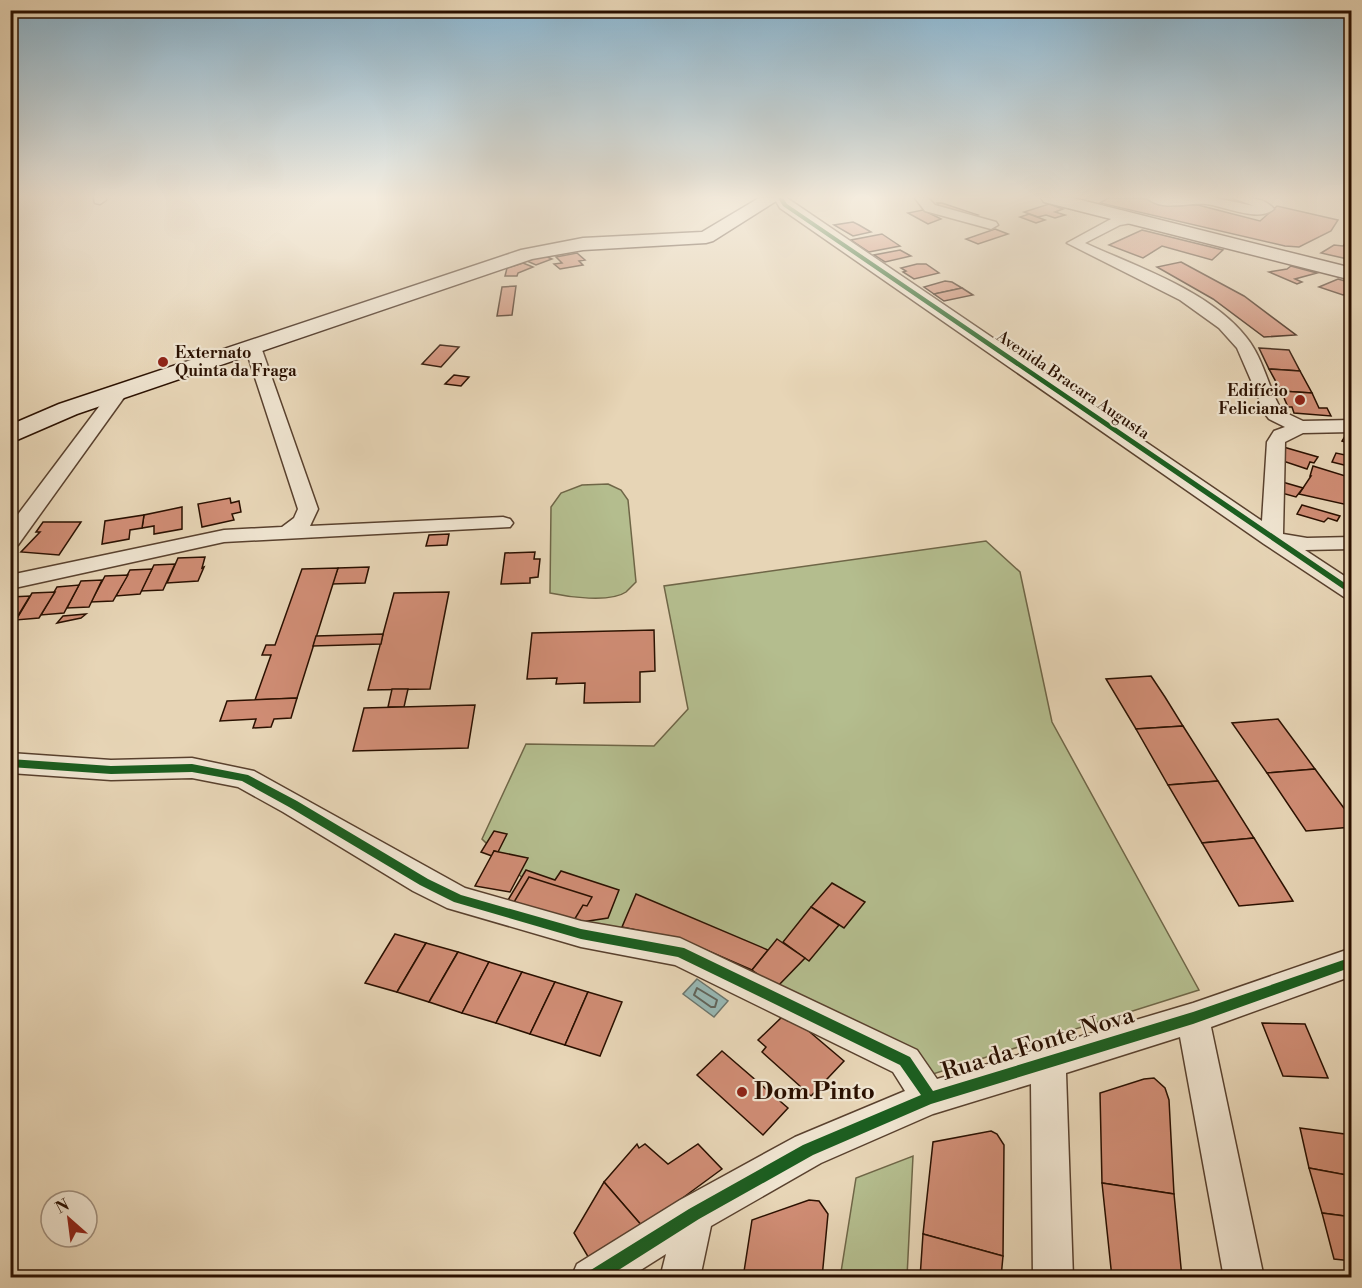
<svg xmlns="http://www.w3.org/2000/svg" width="1362" height="1288" font-family="'Libre Bodoni',serif">
  <rect width="100%" height="100%" fill="#e7d5b6"/>
  <filter id="stains"><feTurbulence type="fractalNoise" baseFrequency=".00333" numOctaves="4"/><feColorMatrix values="0 0 0 0 .2 0 0 0 0 .09 0 0 0 0 .02 0 0 0 .5 -.17"/></filter>
  <radialGradient id="worn" r=".72"><stop offset=".6" stop-color="#630" stop-opacity="0"/><stop offset="1" stop-color="#630" stop-opacity=".3"/></radialGradient>
  <g fill="#b4bd8e" stroke="#6f6647" stroke-width="1.5">
    <path d="M608 484 621 490 628 500 636 582C633 585 629 589 626 592 610 603 568 597 550 593L551 507 561 493 582 485Z"/>
    <path d="M986 541 1020 572 1052 722 1199 990 933 1074 812 1004 581 934 482 839 526 744 654 746 688 709 664 586Z"/>
    <path d="M913 1156 907 1277H863L841 1272 856 1178Z"/>
  </g>
  <path fill="#98b8b4" stroke="#6c756c" stroke-width="1.5" d="M697 979 728 1001 714 1017 683 994Z"/>
  <g fill="none" stroke-linecap="round" stroke-linejoin="round">
    <path stroke="#61645a" stroke-width="2" d="M697 988 717 1000 715 1007H711L694 995Z"/>
    <path stroke="#6c756c" stroke-width="4" d="M1340 198 1352 203"/>
  </g>
  <g fill="#d08d75" stroke="#2a1000" stroke-width="1.5">
    <path d="M1108 198H1142L1173 205H1198L1260 221 1277 206 1338 220 1331 231 1299 247 1285 246 1100 203Z"/>
    <path d="M937 203H942L978 215 973 217 930 206H939Z"/>
    <path d="M1049 204 1063 209 1055 212 1065 215 1055 218 1046 215 1038 217 1024 212Z"/>
    <path d="M923 210 941 219 928 224 908 213Z"/>
    <path d="M1029 214 1045 220 1036 223 1020 217Z"/>
    <path d="M853 222 859 225 871 232 853 236 834 225Z"/>
    <path d="M995 229 1008 234 978 244 966 239Z"/>
    <path d="M1142 230 1223 250 1212 260 1162 246 1143 258 1109 245Z"/>
    <path d="M882 234 900 246 869 252 851 240Z"/>
    <path d="M1347 241 1352 243V260L1321 253 1334 245 1343 246Z"/>
    <path d="M900 250 911 256 885 262 874 255Z"/>
    <path d="M577 253 585 260 579 261 583 265 560 269 554 264 562 263 556 257Z"/>
    <path d="M543 255 552 259 536 265 527 261Z"/>
    <path d="M1181 262 1244 296 1296 335 1264 337 1213 299 1157 267Z"/>
    <path d="M523 263 533 267 518 273 517 276H505L507 268Z"/>
    <path d="M917 264H926L939 273 914 279 903 272 906 271 901 268Z"/>
    <path d="M1291 266 1302 269 1317 273 1295 279 1302 282 1297 284 1269 272 1287 269Z"/>
    <path d="M1338 279 1352 283V291L1343 295 1319 287Z"/>
    <path d="M945 281 952 282 962 288 934 294 924 287Z"/>
    <path d="M516 286 512 315 497 316 502 287Z"/>
    <path d="M962 288 973 295 944 301 934 294Z"/>
    <path d="M440 345 459 347 441 367 422 364Z"/>
    <path d="M1259 348 1289 350 1300 371 1269 369Z"/>
    <path d="M1269 369 1300 371 1312 393 1281 391Z"/>
    <path d="M454 375 469 377 461 386 445 384Z"/>
    <path d="M1281 391 1312 393 1319 408H1327L1331 416 1294 413 1292 407H1288Z"/>
    <path d="M1347 433 1352 434V467L1332 462 1336 453 1345 455 1351 444 1342 441Z"/>
    <path d="M1280 446 1318 457 1314 463 1310 462 1307 469 1280 460Z"/>
    <path d="M1313 466 1352 478V498L1348 505 1299 494 1311 476H1310Z"/>
    <path d="M1279 481 1303 488 1296 497 1278 492Z"/>
    <path d="M230 498 231 503 239 501 241 512 232 514 234 520 202 527 198 504Z"/>
    <path d="M1302 505 1340 516 1337 521 1328 518 1324 522 1297 514Z"/>
    <path d="M182 507V529L154 534V526L142 528 144 515Z"/>
    <path d="M144 515 142 528 130 530 129 539 102 544 105 521Z"/>
    <path d="M43 522H81L59 555 21 552 40 532H36Z"/>
    <path d="M449 534 447 545 426 546 429 535Z"/>
    <path d="M535 552 534 559H540L538 577 530 578V583L501 584 505 553Z"/>
    <path d="M205 557 202 568 204 567 198 581 167 583 178 558Z"/>
    <path d="M175 564 163 590 141 591 154 565Z"/>
    <path d="M369 567 365 583 332 584 338 568Z"/>
    <path d="M338 568 297 698 255 700 271 655H262L266 645H275L302 569Z"/>
    <path d="M152 569 140 594 116 596 130 570Z"/>
    <path d="M128 575 113 601 91 602 105 576Z"/>
    <path d="M102 580 89 607 67 608 81 581Z"/>
    <path d="M79 585 64 613 41 615 57 587Z"/>
    <path d="M55 592 39 618 16 620 32 593Z"/>
    <path d="M449 592 430 689 368 690 394 593Z"/>
    <path d="M30 596 13 624H10V597Z"/>
    <path d="M86 614 81 618 57 623 63 616Z"/>
    <path d="M654 630 655 671 640 672V702L584 703 585 683 556 684 557 678 527 679 532 633Z"/>
    <path d="M383 634 381 644 313 646 316 636Z"/>
    <path d="M1151 676 1165 697 1183 726 1136 729 1106 679Z"/>
    <path d="M392 689H408L404 707H388Z"/>
    <path d="M297 698 291 718 274 719 271 727 253 728 256 719 220 721 227 701Z"/>
    <path d="M475 705 468 748 353 751 364 708Z"/>
    <path d="M1278 719 1315 769 1267 773 1232 723Z"/>
    <path d="M1183 726 1218 781 1168 785 1136 729Z"/>
    <path d="M1315 769 1352 819V827L1306 831 1267 773Z"/>
    <path d="M1218 781 1254 838 1202 843 1168 785Z"/>
    <path d="M494 831 507 834 498 852 494 851 492 856 481 852Z"/>
    <path d="M1254 838 1285 888 1293 901 1239 906 1202 843Z"/>
    <path d="M494 851 528 858 510 892 475 886Z"/>
    <path d="M526 870 555 880 561 871 619 890 608 918 575 923 508 900Z"/>
    <path d="M529 877 592 897 587 906 583 905 573 922 514 902Z"/>
    <path d="M832 883 865 902 844 928 811 907Z"/>
    <path d="M636 894 768 950 752 970 683 940 622 927Z"/>
    <path d="M811 907 839 925 809 961 783 942Z"/>
    <path d="M395 934 426 943 397 992 365 983Z"/>
    <path d="M777 939 805 958 776 988 752 970Z"/>
    <path d="M426 943 458 952 429 1002 397 992Z"/>
    <path d="M458 952 489 962 462 1013 429 1002Z"/>
    <path d="M489 962 522 972 496 1023 462 1013Z"/>
    <path d="M522 972 555 982 530 1034 496 1023Z"/>
    <path d="M555 982 588 992 565 1045 530 1034Z"/>
    <path d="M588 992 622 1002 600 1056 565 1045Z"/>
    <path d="M782 1017 788 1021 792 1017 844 1061 811 1096 762 1052 766 1047 758 1040Z"/>
    <path d="M1262 1023 1305 1024 1328 1078 1283 1076Z"/>
    <path d="M722 1051 788 1108 763 1135 697 1075Z"/>
    <path d="M1154 1078 1165 1088 1169 1100 1174 1194 1102 1183 1100 1093 1144 1079Z"/>
    <path d="M1300 1128 1352 1135V1176L1309 1168Z"/>
    <path d="M991 1131 997 1134 1004 1145 1003 1256 923 1234 933 1142Z"/>
    <path d="M637 1144 639 1148 645 1144 668 1164 698 1144 722 1169 643 1227 604 1182Z"/>
    <path d="M1309 1168 1352 1176V1217L1322 1213Z"/>
    <path d="M604 1182 643 1227 590 1260 574 1233Z"/>
    <path d="M1102 1183 1174 1194 1182 1278H1112Z"/>
    <path d="M809 1200 819 1201 828 1214 822 1278H743L752 1220Z"/>
    <path d="M1322 1213 1352 1217V1261L1334 1259Z"/>
    <path d="M923 1234 1003 1256 1001 1278H920Z"/>
  </g>
  <g fill="none" stroke-linecap="round" stroke-linejoin="round">
    <g stroke="#59412e" stroke-width="3">
      <g id="street">
        <path d="M94 198H106V200L100 204 95 203Z"/>
        <path d="M774 198H787L1262 521 1267 442 1274 431 1285 427 1269 419 1266 415 1237 348 1219 328 1180 300 1067 243 1111 219 1137 216 1139 219 1137 222 1120 225 1085 243C1137 267 1210 291 1246 337 1264 359 1268 388 1282 411L1303 421 1352 420V432L1303 433 1285 442 1283 534 1307 538 1352 537V549L1305 550 1352 581V599L1344 597 1264 544 780 208Z"/>
        <path d="M915 198H928L935 205 996 222 998 225 991 229 925 211Z"/>
        <path d="M1147 198H1216L1254 206 1233 198C1248 198 1263 196 1274 209 1259 223 1224 206 1206 204 1187 202 1163 212 1147 198Z"/>
        <path d="M253 342 261 347 318 509 310 526 503 517 510 519 513 523 510 527 224 542 10 589V575L224 530 282 527 294 518 298 509 245 347Z"/>
        <path d="M119 387 125 388 128 392 18 545 10 546V525L113 388Z"/>
        <path d="M10 753 111 760 192 758 254 771 465 888 581 921 680 938 917 1050 937 1079 1193 1003 1352 948V976L1211 1027 1264 1278H1224L1180 1037 1066 1073 1073 1278H1033L1031 1084 933 1114 821 1163 711 1226 700 1278H660L666 1254 628 1278H571L577 1264 680 1200 795 1137 905 1091 893 1072 675 965 581 947 447 908 413 891 283 812 238 787 192 778 111 780 10 773Z"/>
      </g>
    </g>
    <g stroke="#2a1000" stroke-width="3">
      <g id="secondary">
        <path d="M759 198H781L713 241 706 243 583 250 532 259 77 414 10 443V425L59 404 521 250 583 238 702 232Z"/>
        <path d="M1041 198H1073L1352 268V280L1044 202Z"/>
      </g>
    </g>
    <use href="#street" fill="#efe4d0" fill-rule="evenodd"/>
    <use href="#secondary" fill="#efe4d0" fill-rule="evenodd"/>
    <g stroke="#efe4d0" stroke-width="4">
      <g id="cycleway">
        <path d="M778 198H783L787 204 1352 588V595L783 206Z"/>
        <path d="M10 759 111 766 192 764 248 775 297 801 428 879 461 895 581 929 684 948 910 1057 933 1091 1193 1012 1352 957V967L1193 1024 931 1104 813 1155 699 1219 606 1278H584L586 1273 689 1209 803 1145 921 1095 900 1065 678 957 581 939 454 902 420 885 289 807 242 781 192 772 111 774 10 767Z"/>
      </g>
    </g>
    <use href="#cycleway" fill="#1b5e20" fill-rule="evenodd"/>
  </g>
  <linearGradient id="sky" x2="0" y2="1"><stop stop-color="#88b6d3"/><stop offset="0.52" stop-color="#f4ecde"/><stop offset="1" stop-color="#f4ecde" stop-opacity="0"/></linearGradient>
  <rect width="1362" height="379" fill="url(#sky)"/>
  <g fill="#8f2418" stroke="#efe4d0" stroke-width="2">
    <circle cx="163" cy="362" r="6"/>
    <circle cx="1300" cy="400" r="6"/>
    <circle cx="742" cy="1092" r="6"/>
  </g>
  <g text-anchor="middle" dominant-baseline="central" stroke-width="4.5" stroke-linejoin="round" paint-order="stroke">
    <g font-size="16" font-weight="bold" fill="#2a1000" stroke="#efe4d0" text-anchor="start">
      <text x="175" y="353">Externato<tspan x="175" dy="18">Quinta da Fraga</tspan></text>
      <text x="1288" y="391" text-anchor="end">Edifício<tspan x="1288" dy="18">Feliciana</tspan></text>
    </g>
    <g font-size="16" fill="#2a1000" stroke="#efe4d0">
      <text transform="translate(1073 385) rotate(34)">Avenida Bracara Augusta</text>
    </g>
    <g font-size="24" fill="#2a1000" stroke="#efe4d0">
      <text transform="translate(1038 1044) rotate(-17)">Rua da Fonte Nova</text>
    </g>
    <g font-size="24" font-weight="bold" fill="#2a1000" stroke="#efe4d0" text-anchor="start">
      <text x="754" y="1092">Dom Pinto</text>
    </g>
  </g>
  <rect width="1362" height="1288" fill="none" stroke="#e7d5b6" stroke-width="36"/>
  <rect x="12" y="12" width="1338" height="1264" fill="none" stroke="#2a1000" stroke-width="3"/>
  <rect x="18" y="18" width="1326" height="1252" fill="none" stroke="#2a1000" stroke-width="1.5"/>
  <g transform="translate(69 1219) rotate(332)"><circle r="28" fill="#efe4d0" stroke="#a08f7d" stroke-width="1.5"/>
  <path d="M0-4.5L10 22L0 15L-10 22Z" fill="#8f2418"/>
  <text y="-9" font-size="16" font-weight="bold" text-anchor="middle" fill="#2a1000">N</text>
  </g>
  <rect width="100%" height="100%" filter="url(#stains)"/>
  <rect width="100%" height="100%" fill="url(#worn)"/>
</svg>
